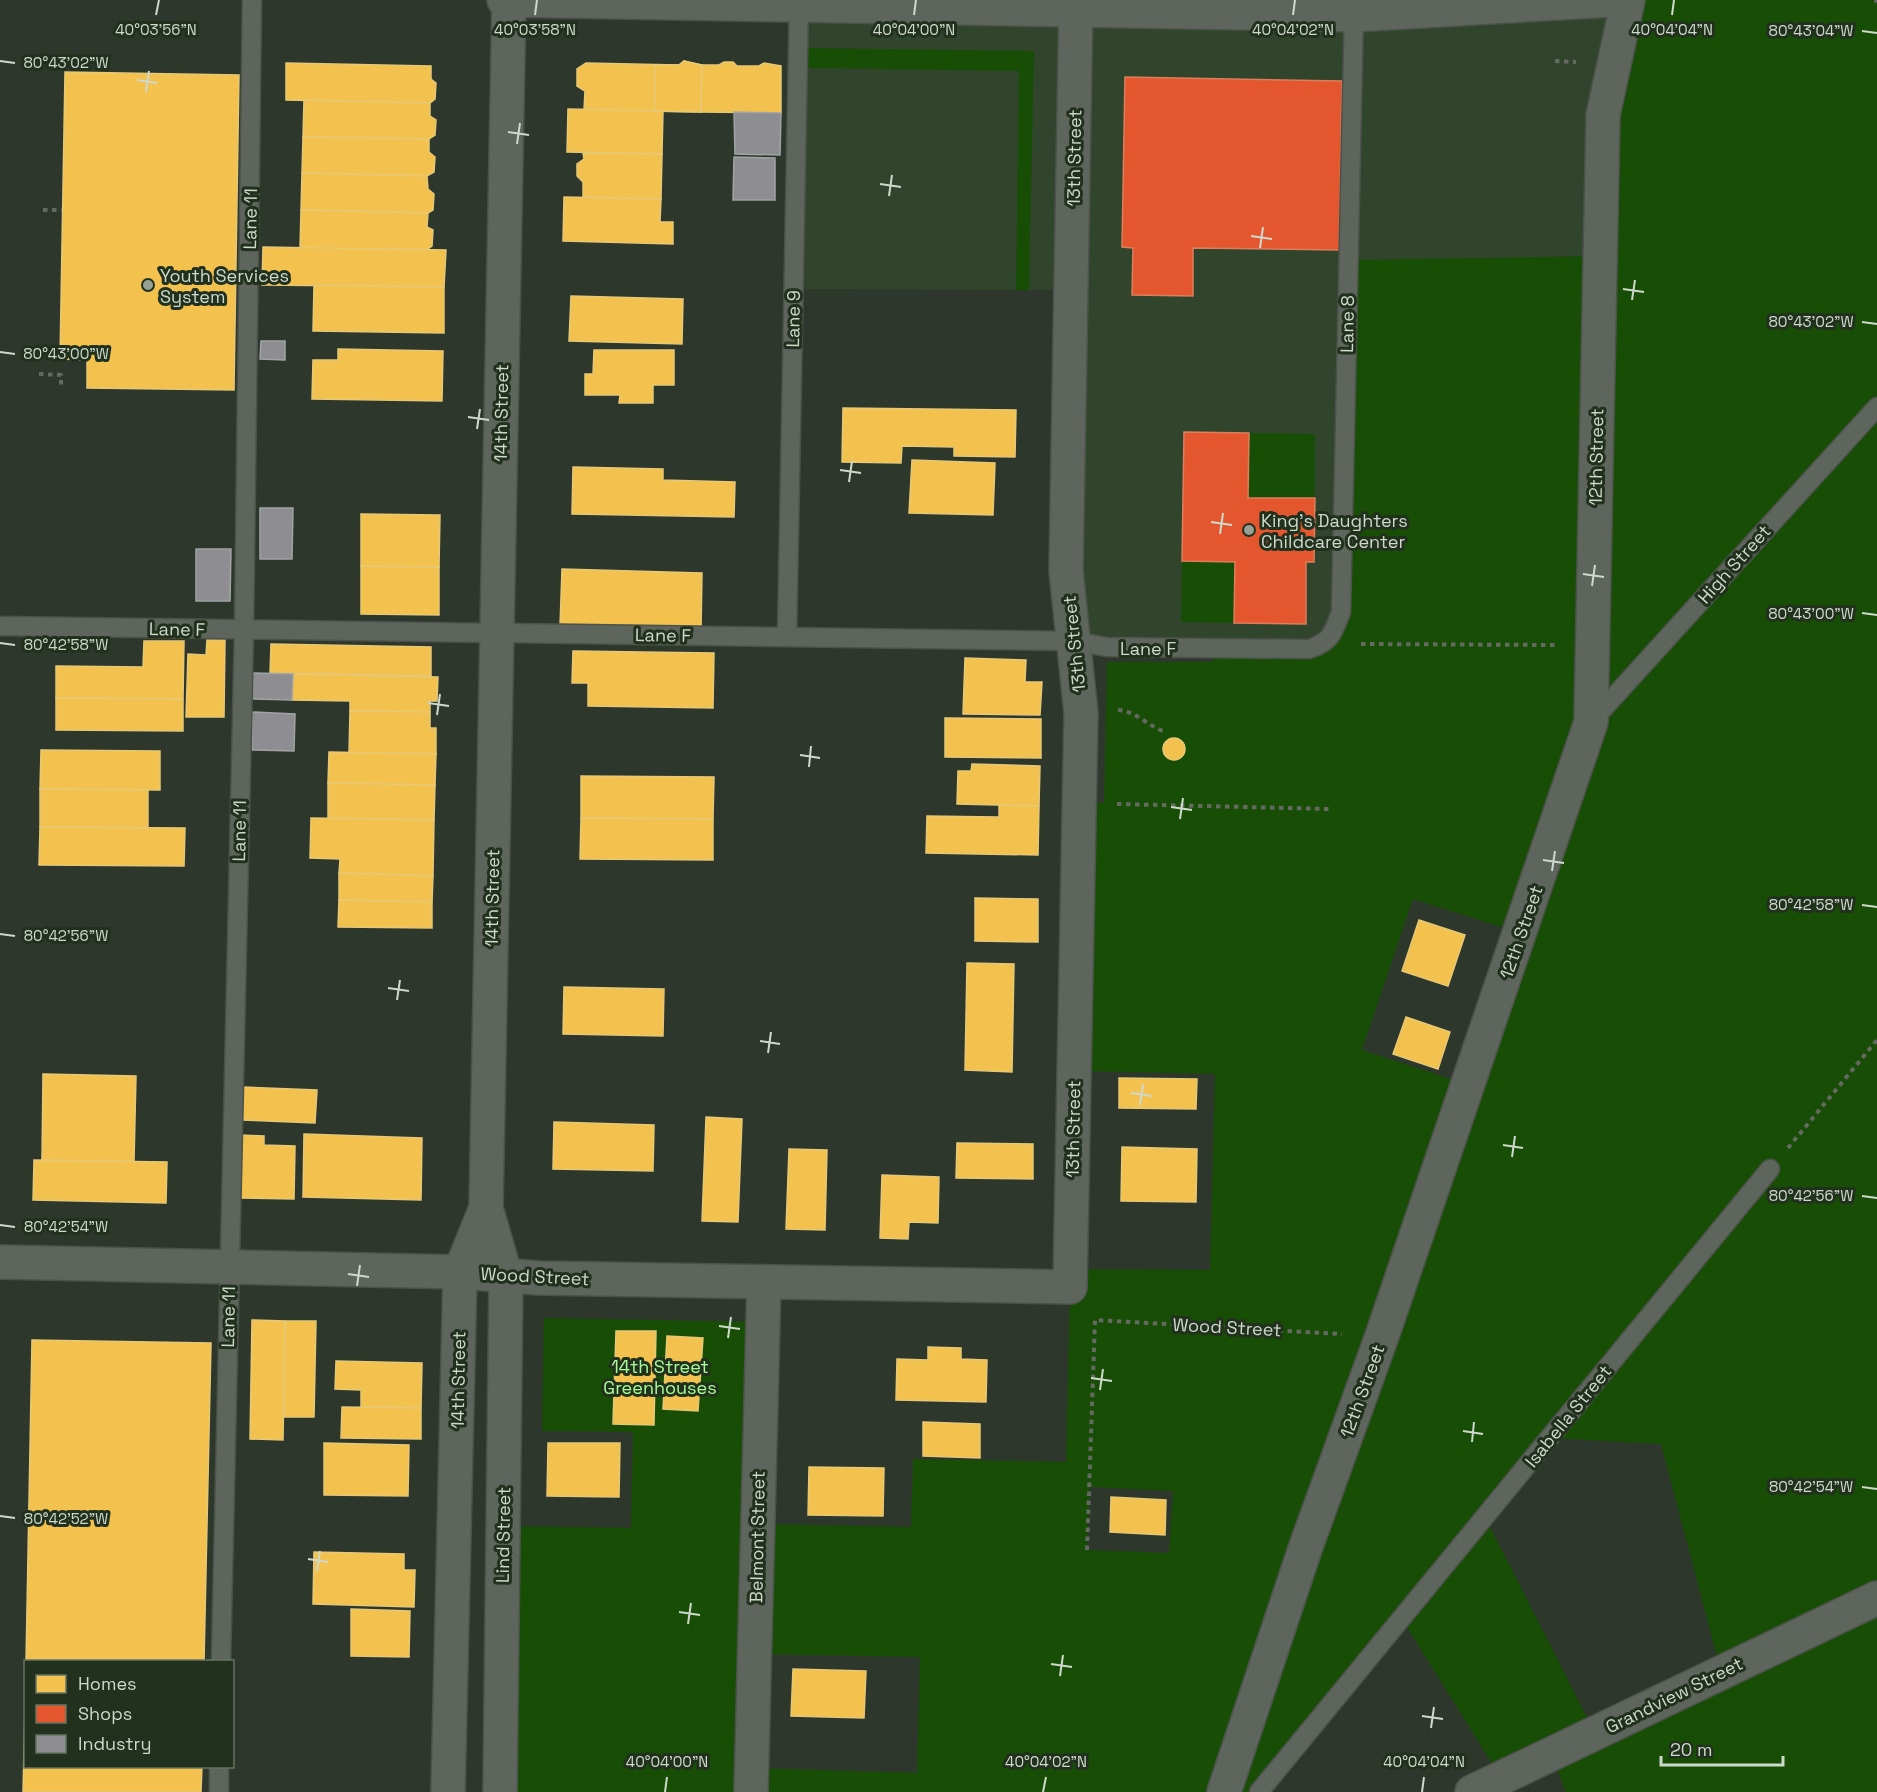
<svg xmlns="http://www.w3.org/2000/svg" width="1877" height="1792" font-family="'Space Grotesk',sans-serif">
  <rect width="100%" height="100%" fill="#2e372c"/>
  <path fill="#31452d" d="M1611 0 1600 256 1341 612 1325 644 1073 641 1071 290 793 289 799 5Z"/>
  <g fill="#184d06" fill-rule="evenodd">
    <path d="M1628 0H1877V1792H1566L1551 1754 1501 1778 1402 1619 1259 1792H500L503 1526 631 1528 633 1432 542 1431 544 1318 763 1322 758 1524 911 1527 913 1459 1066 1462 1070 1287 1085 1269 1210 1270 1215 1074 1074 1071 1079 803H1104L1107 662H1213L1214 648 1309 649 1334 630 1349 260 1600 256ZM1413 899 1520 933 1469 1085 1362 1050ZM1550 1438 1661 1444 1721 1672 1595 1733 1485 1517ZM1090 1487 1173 1491 1169 1553 1087 1550ZM755 1654 920 1657 917 1773 752 1768Z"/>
    <path d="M808 48 1034 51 1029 290H1016L1019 71 808 68Z"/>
    <path d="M1249 433 1315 434V498H1248Z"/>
    <path d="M1182 561 1235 562 1234 623 1181 622Z"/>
  </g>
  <g fill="#f2c14e" stroke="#e7c874" stroke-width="1.5">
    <path d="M684 61 702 65 701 112 584 110 585 91 577 86V69L586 63 679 65Z"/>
    <path d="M684 61 702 65 701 112 655 111V65H679Z"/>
    <path d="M724 62H733L737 66H759L764 63 781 66V113L701 112 702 65H719Z"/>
    <path d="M286 63 431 66V79L436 83 435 99 430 103 286 100Z"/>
    <path d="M65 72 239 75 234 390 87 388V360L60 359Z"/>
    <path d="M304 100 430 103V116L436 120 435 135 429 139 303 137Z"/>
    <path d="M568 109 663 111 662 154 567 152Z"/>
    <path d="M303 137 429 139V152L435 157 434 172 427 176 302 173Z"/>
    <path d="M583 153 662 154 661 199 583 197V182L577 176V164L584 159Z"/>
    <path d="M302 173 427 176 428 189 434 194 433 210 428 213 301 210Z"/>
    <path d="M564 197 661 199 660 222H673V244L563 241Z"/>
    <path d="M301 210 428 213 427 227 433 230 432 246 426 250 300 248Z"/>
    <path d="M263 247 446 250 444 287 262 285Z"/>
    <path d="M314 285 444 287V333L313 331Z"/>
    <path d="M571 296 683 299 682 344 569 341Z"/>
    <path d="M338 349 443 351 442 401 312 399 313 360H338Z"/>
    <path d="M594 350H674V385H653V403H619L620 395H585V374H593Z"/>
    <path d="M843 408 1016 410 1015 457 954 456V447L902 446 901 463 842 462Z"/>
    <path d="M912 460 995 463 993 515 909 513Z"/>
    <path d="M573 467 663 469V480L735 482 734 517 572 514Z"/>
    <path d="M361 514 440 515 439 567 361 566Z"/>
    <path d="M361 566 439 567V615L361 614Z"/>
    <path d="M562 569 702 573 701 630 560 626Z"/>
    <path d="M207 640H225L224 717H186L188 654 206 655Z"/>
    <path d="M144 641H184L183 699 56 698V666L143 667Z"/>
    <path d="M271 644 431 647V676L270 673Z"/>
    <path d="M573 651 714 653 713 708 588 706V683H572Z"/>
    <path d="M965 658 1026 660 1025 682H1042L1040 715 963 714Z"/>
    <path d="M293 674 438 677 437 701H430V712L350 711V701L292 700Z"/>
    <path d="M56 698 183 699V731L56 730Z"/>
    <path d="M350 711 430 712V728H436V754L349 753Z"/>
    <path d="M945 718 1041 719V758L945 757Z"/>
    <circle cx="1174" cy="749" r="11"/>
    <path d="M41 750 160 751V790L40 789Z"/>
    <path d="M329 752 436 754 435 785 328 783Z"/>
    <path d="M972 764 1040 766 1039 806 957 804 958 771H971Z"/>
    <path d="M581 776 714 777 713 819 581 818Z"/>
    <path d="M328 783 435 785 434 820 328 818Z"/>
    <path d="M40 789 148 790V828L40 827Z"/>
    <path d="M999 805 1039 806 1038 855 926 853 927 816 999 817Z"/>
    <path d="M311 818 434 820 433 876 339 873 340 859 310 858Z"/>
    <path d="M581 818 713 819V860L580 859Z"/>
    <path d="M40 827 185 828 184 866 39 865Z"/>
    <path d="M339 873 433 876 432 902 339 900Z"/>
    <path d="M975 898 1038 899V942L975 941Z"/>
    <path d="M339 900 432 902V928L338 927Z"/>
    <path d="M1419 920 1465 935 1448 986 1402 971Z"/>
    <path d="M967 963 1014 964 1012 1072 965 1070Z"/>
    <path d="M564 987 664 989 663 1036 563 1034Z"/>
    <path d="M1406 1017 1450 1032 1438 1069 1393 1054Z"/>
    <path d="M43 1074 136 1076 134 1162 42 1160Z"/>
    <path d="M1119 1078 1197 1079 1196 1109 1119 1108Z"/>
    <path d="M243 1087 317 1090 315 1123 242 1120Z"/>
    <path d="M706 1117 742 1119 738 1222 702 1221Z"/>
    <path d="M554 1122 654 1125 653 1171 553 1169Z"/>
    <path d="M304 1134 422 1138 421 1200 303 1197Z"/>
    <path d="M241 1135 264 1136V1145L295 1146 294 1199 240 1198Z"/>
    <path d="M957 1143 1033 1144V1179L956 1178Z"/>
    <path d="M1122 1147 1197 1149 1196 1202 1121 1201Z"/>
    <path d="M789 1149 827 1150 825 1230 786 1229Z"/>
    <path d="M34 1160 167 1162 166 1203 33 1200Z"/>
    <path d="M882 1175 939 1177 938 1223 909 1222 908 1239 880 1238Z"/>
    <path d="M252 1320 285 1321 283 1440 250 1439Z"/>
    <path d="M285 1321H316L314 1417H284Z"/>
    <path d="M616 1331H656L654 1425 613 1424Z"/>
    <path d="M667 1336 703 1338 698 1411 663 1409Z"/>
    <path d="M32 1340 211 1343 204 1662H26Z"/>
    <path d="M928 1347 961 1348V1359L987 1360 986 1402 896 1400 897 1359 928 1360Z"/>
    <path d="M336 1361 422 1363 421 1408 361 1407V1390L335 1389Z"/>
    <path d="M342 1407 421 1408V1439L341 1438Z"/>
    <path d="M923 1422 980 1424V1458L923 1456Z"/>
    <path d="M324 1443 409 1445 408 1496 324 1495Z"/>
    <path d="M548 1443H620L619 1497 547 1496Z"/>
    <path d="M809 1467 884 1468 883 1516 808 1515Z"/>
    <path d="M1111 1497 1166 1500 1165 1535 1110 1532Z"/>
    <path d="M314 1552 404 1554V1570H415L414 1607 313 1604Z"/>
    <path d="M351 1609 410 1611 409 1657 351 1656Z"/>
    <path d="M26 1667V1766H202L201 1792H23Z"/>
    <path d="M793 1669 866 1671 864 1718 791 1716Z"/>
  </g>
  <g fill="#e4572e" stroke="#dd7e5d" stroke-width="1.5">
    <path d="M1125 77 1342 81 1339 250 1193 248V296L1132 295 1133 248 1122 247Z"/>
    <path d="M1184 432 1249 433 1248 498H1315L1314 562H1306V624L1234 623 1235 562 1182 561Z"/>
  </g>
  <g fill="#8d8d92" stroke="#a0a4a3" stroke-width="1.5">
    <path d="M734 112 781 113 780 155 735 154Z"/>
    <path d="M734 157 775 158V200H733Z"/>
    <path d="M261 341H285V360L260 359Z"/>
    <path d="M260 508H293L292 559H260Z"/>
    <path d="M196 549H231L230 601H196Z"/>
    <path d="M253 673 293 674 292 700 252 699Z"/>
    <path d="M252 712 295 714 294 751 252 750Z"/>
  </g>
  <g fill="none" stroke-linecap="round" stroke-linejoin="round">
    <g stroke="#4b5249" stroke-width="21">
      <g id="service">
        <path d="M0 626 1073 641 1107 647 1309 649C1331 642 1333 633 1341 612L1354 8"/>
        <path d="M787 637 799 0"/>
        <path d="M1592 721 1877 407"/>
        <path d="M221 1662 244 630 252 0"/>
        <path d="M219 1792V1766"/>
        <path d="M1259 1792 1770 1169"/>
      </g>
    </g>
    <g stroke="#4b5249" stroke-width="36">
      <g id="minor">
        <path d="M504 0 1354 15 1611 0"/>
        <path d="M486 1208 506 1277 500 1792"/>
        <path d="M460 1272 539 1278 1070 1287 1081 713 1066 571 1076 0"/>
        <path d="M751 1792 764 1283"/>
        <path d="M1224 1792 1305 1549 1382 1336 1591 722 1603 115 1628 0"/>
        <path d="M1472 1792 1877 1598"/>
      </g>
    </g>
    <g stroke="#4b5249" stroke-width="36">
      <g id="tertiary">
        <path d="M0 1262 460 1272"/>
        <path d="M448 1792 460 1272 486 1208 509 0"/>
      </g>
    </g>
    <g stroke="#646a62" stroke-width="4" stroke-dasharray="4.5 4.5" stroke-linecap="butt">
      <path d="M1875 0 1877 2"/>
      <path d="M1555 61 1576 62"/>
      <path d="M43 210H62"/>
      <path d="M39 374 61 375V387"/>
      <path d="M1361 644 1555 645"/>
      <path d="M1118 710C1136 711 1149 727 1166 732"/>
      <path d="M1117 804 1329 809"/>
      <path d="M1788 1148 1877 1040"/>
      <path d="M1087 1550 1095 1320 1342 1334"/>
    </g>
    <use href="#service" stroke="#5e655c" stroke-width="18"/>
    <use href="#minor" stroke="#5e655c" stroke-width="33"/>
    <use href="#tertiary" stroke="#5e655c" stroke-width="33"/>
  </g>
  <path fill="none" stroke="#ced8cb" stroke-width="2" d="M156 15 159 0M535 15 537 0M914 15 916 0M1293 15 1295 0M1672 15 1674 0M1862 31 1877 33M0 61 15 63M137 80 157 83M146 92 149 71M508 132 529 135M517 144 520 123M880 184 901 187M889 196 892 175M1251 236 1272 239M1260 248 1263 227M1623 289 1644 292M1632 300 1635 280M1862 322 1877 324M0 352 15 354M468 417 489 420M477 429 480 409M840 470 861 473M849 482 852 461M1211 522 1232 525M1220 534 1223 513M1583 574 1604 577M1592 586 1595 565M1862 613 1877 615M0 643 15 645M428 703 449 706M437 715 440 694M800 755 820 758M809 767 811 746M1171 807 1192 810M1180 819 1183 798M1543 860 1564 863M1552 871 1555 851M1862 905 1877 907M0 934 15 936M388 988 409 991M397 1000 400 980M760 1041 780 1044M768 1053 771 1032M1131 1093 1152 1096M1140 1105 1143 1084M1503 1145 1523 1148M1512 1157 1515 1136M1862 1196 1877 1198M0 1225 15 1227M348 1274 369 1277M357 1286 360 1265M719 1326 740 1329M728 1338 731 1317M1091 1378 1112 1381M1100 1390 1103 1369M1463 1431 1483 1434M1472 1442 1474 1422M1862 1487 1877 1489M0 1516 15 1518M308 1559 328 1562M317 1571 320 1551M679 1612 700 1615M688 1624 691 1603M1051 1664 1072 1667M1060 1676 1063 1655M1422 1716 1443 1719M1431 1728 1434 1707M665 1792 667 1777M1043 1792 1046 1777M1422 1792 1424 1777"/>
  <g fill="#96a093" stroke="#21311e" stroke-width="2">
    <circle cx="148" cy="285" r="6"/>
    <circle cx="1249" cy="530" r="6"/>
  </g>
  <g text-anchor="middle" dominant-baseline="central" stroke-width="6" stroke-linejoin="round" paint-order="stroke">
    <g font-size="18" fill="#ced8cb" stroke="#21311e">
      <text transform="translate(1074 158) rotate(-89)">13th Street</text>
      <text transform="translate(250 219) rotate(-89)">Lane 11</text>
      <text transform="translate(793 319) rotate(-89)">Lane 9</text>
      <text transform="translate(1347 324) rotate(-89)">Lane 8</text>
      <text transform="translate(501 413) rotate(-89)">14th Street</text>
      <text transform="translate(1596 457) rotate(-89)">12th Street</text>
      <text transform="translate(1734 564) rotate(-48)">High Street</text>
      <text transform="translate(177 629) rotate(1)">Lane F</text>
      <text transform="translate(663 635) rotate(1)">Lane F</text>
      <text transform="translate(1074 644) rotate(-96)">13th Street</text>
      <text x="1148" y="648">Lane F</text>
      <text transform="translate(239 831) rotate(-89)">Lane 11</text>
      <text transform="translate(492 898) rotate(-89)">14th Street</text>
      <text transform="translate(1521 932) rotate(-71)">12th Street</text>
      <text transform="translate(1073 1129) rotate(-89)">13th Street</text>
      <text transform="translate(535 1276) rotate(3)">Wood Street</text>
      <text transform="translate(228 1317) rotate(-89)">Lane 11</text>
      <text transform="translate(1227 1327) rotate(3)">Wood Street</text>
      <text transform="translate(458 1380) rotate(-89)">14th Street</text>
      <text transform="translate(1362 1391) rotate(-70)">12th Street</text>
      <text transform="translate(1568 1416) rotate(-51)">Isabella Street</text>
      <text transform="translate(503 1535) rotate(-89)">Lind Street</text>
      <text transform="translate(757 1537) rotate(-89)">Belmont Street</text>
      <text transform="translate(1674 1695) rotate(-26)">Grandview Street</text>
    </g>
    <g font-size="18" fill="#ced8cb" stroke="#21311e" text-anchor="start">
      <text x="160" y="275">Youth Services<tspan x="160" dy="21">System</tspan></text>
      <text x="1261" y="520">King's Daughters<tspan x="1261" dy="21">Childcare Center</tspan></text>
    </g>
    <g font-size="18" fill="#a9fc95" stroke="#21311e">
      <text x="660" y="1366">14th Street<tspan x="660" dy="21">Greenhouses</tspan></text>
    </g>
  </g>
  <g font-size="15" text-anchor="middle" fill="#ced8cb" stroke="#21311e" stroke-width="6" stroke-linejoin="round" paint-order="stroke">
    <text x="156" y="35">40°03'56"N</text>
    <text x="535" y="35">40°03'58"N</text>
    <text x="914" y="35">40°04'00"N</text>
    <text x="1293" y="35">40°04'02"N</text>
    <text x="1672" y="35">40°04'04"N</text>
    <text x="1811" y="36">80°43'04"W</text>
    <text x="66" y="68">80°43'02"W</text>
    <text x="1811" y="327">80°43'02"W</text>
    <text x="66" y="359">80°43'00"W</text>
    <text x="1811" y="619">80°43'00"W</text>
    <text x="66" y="650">80°42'58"W</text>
    <text x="1811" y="910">80°42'58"W</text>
    <text x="66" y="941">80°42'56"W</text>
    <text x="1811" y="1201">80°42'56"W</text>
    <text x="66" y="1232">80°42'54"W</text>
    <text x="1811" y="1492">80°42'54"W</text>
    <text x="66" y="1524">80°42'52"W</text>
    <text x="667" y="1767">40°04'00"N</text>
    <text x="1046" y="1767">40°04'02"N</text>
    <text x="1424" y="1767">40°04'04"N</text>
  </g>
  <rect x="24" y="1660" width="210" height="108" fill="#21311e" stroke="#667463" stroke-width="1.5"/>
  <rect x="36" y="1675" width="30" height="18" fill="#f2c14e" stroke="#667463" stroke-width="1.5"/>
  <text x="78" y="1690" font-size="18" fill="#ced8cb">Homes</text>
  <rect x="36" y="1705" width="30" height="18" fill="#e4572e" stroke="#667463" stroke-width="1.5"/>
  <text x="78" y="1720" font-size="18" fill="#ced8cb">Shops</text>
  <rect x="36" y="1735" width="30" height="18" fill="#8d8d92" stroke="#667463" stroke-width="1.5"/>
  <text x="78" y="1750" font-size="18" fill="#ced8cb">Industry</text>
  <path d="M1661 1756v9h122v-9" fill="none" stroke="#ced8cb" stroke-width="3"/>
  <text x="1670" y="1756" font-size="18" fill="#ced8cb" stroke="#21311e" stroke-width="4.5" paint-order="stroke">20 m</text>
</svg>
